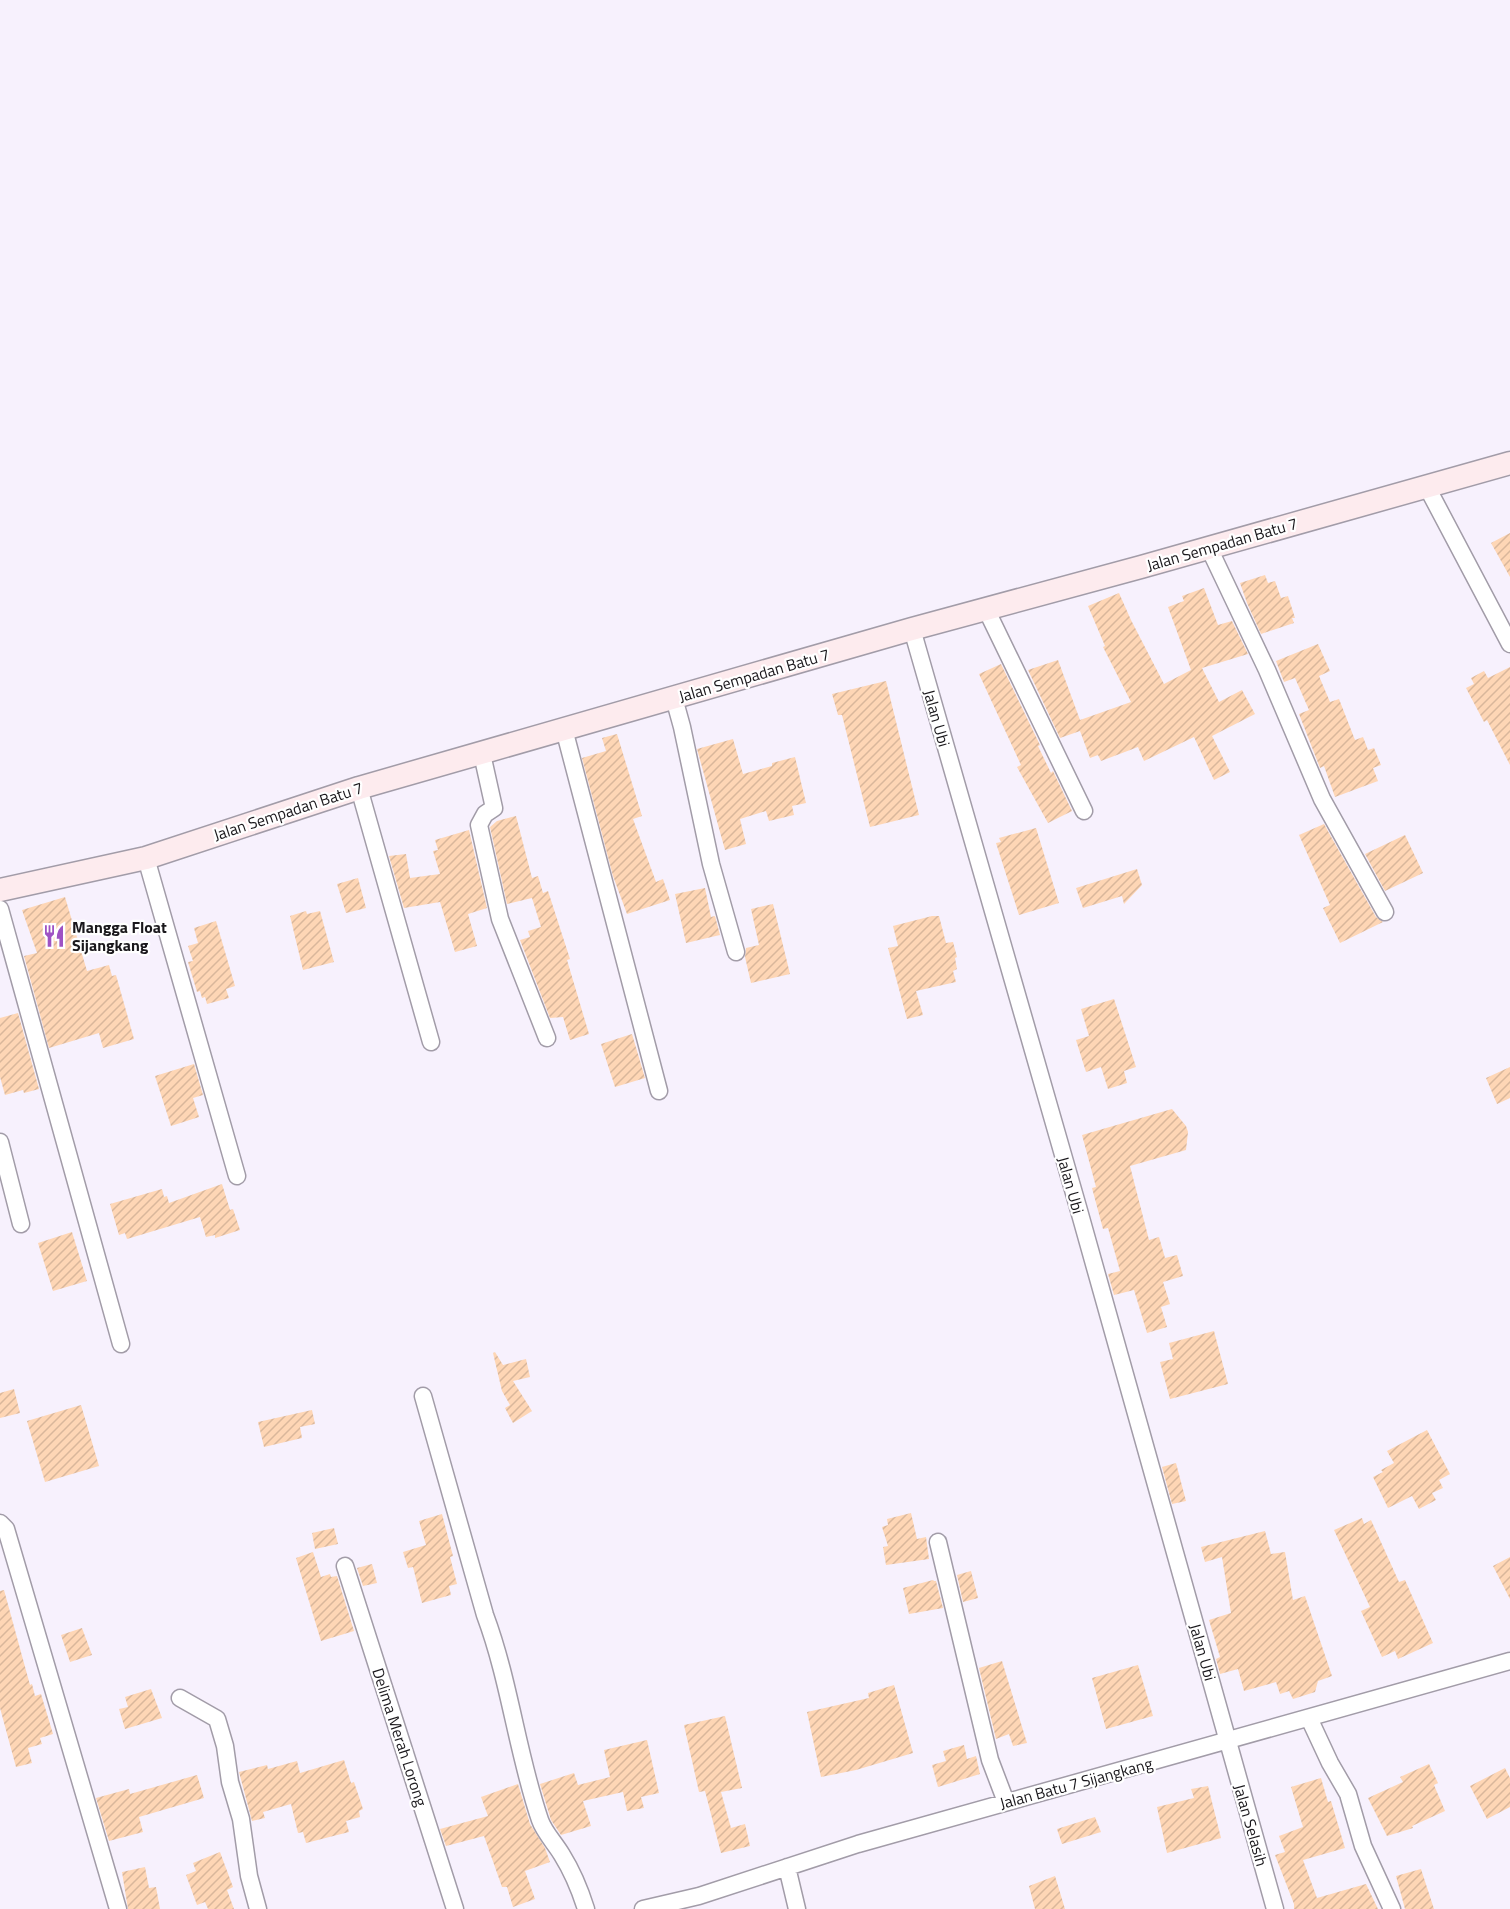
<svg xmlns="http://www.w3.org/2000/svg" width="1510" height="1909" font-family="'Titillium Web',sans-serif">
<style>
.building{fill:url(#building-hatch)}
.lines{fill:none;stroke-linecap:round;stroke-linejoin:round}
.street-casing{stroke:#a29ca8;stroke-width:19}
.secondary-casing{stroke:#a29ca8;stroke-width:25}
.street{stroke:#fff;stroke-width:16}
.secondary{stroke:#fdebee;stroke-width:22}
.labels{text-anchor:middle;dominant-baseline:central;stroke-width:4.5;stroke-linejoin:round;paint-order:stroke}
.street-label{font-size:16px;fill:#1a181c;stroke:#fff}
.poi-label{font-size:16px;font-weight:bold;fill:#1a181c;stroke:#fff;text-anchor:start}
</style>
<defs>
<pattern id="building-hatch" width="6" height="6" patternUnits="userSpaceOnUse" patternTransform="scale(1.5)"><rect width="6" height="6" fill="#fed6b5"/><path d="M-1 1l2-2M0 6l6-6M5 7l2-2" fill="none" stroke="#d9b79b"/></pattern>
</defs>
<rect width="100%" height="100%" fill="#f7f1fd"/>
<!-- building -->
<path class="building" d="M 1510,533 L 1510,577 L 1491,543 Z
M 1265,575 L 1268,583 L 1275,581 L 1281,598 L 1288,596 L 1295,618 L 1292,618 L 1294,623 L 1261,634 L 1247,603 L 1240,583 Z
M 1204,588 L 1218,625 L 1232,621 L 1248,654 L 1202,668 L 1219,702 L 1242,690 L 1255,714 L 1212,736 L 1230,772 L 1214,780 L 1194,737 L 1144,761 L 1138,747 L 1101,761 L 1098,755 L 1090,758 L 1080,731 L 1060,738 L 1028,670 L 1058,660 L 1080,720 L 1131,702 L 1103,647 L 1105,646 L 1088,606 L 1119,593 L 1131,620 L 1164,684 L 1191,670 L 1168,607 L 1184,601 L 1182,596 Z
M 1318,644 L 1330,671 L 1319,676 L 1330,702 L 1339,699 L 1355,740 L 1363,737 L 1368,750 L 1374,748 L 1381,765 L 1373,768 L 1378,781 L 1335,797 L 1324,766 L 1320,768 L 1299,714 L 1309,710 L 1295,678 L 1284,682 L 1276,661 Z
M 1001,664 L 1040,745 L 1038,746 L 1051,773 L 1053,771 L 1072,811 L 1048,823 L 1017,767 L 1021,765 L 979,674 Z
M 1510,667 L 1510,765 L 1487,720 L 1484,722 L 1466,688 L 1474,684 L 1471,678 L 1484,671 L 1488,678 Z
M 886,681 L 919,815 L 870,827 L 842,715 L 838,715 L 832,694 Z
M 617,734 L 642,816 L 633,819 L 656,882 L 663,879 L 670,900 L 627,914 L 613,876 L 582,758 L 606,751 L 602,738 Z
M 733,739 L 743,774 L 772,766 L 772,763 L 795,757 L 806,803 L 792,806 L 794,815 L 769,821 L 766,811 L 740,819 L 746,844 L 725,850 L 697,749 Z
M 516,816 L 532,878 L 538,876 L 543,893 L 548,891 L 570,959 L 567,960 L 589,1034 L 570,1040 L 563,1017 L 550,1018 L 520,940 L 530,937 L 528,931 L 541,927 L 532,898 L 507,904 L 490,827 L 497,821 Z
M 1324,824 L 1376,917 L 1383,922 L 1340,943 L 1323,908 L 1330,905 L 1299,835 Z
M 1036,828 L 1059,903 L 1019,915 L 996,843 L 1001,842 L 999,838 Z
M 469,830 L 487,908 L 468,914 L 477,946 L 455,952 L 440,902 L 404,908 L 389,856 L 406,854 L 410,878 L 440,874 L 433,851 L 438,850 L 435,840 Z
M 1405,835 L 1423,873 L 1385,891 L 1365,854 Z
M 1137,869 L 1142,885 L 1124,904 L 1122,896 L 1083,908 L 1076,888 Z
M 358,878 L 366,908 L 346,913 L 337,884 Z
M 705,888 L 711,917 L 715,916 L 720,935 L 686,943 L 675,894 Z
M 65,897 L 87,971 L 109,965 L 112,976 L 116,975 L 134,1039 L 103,1048 L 99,1033 L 49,1048 L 24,956 L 37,953 L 22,910 Z
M 773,904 L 790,974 L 751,983 L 745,957 L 746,948 L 759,945 L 751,909 Z
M 306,911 L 307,914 L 320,911 L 334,962 L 303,970 L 290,916 Z
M 932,916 L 939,916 L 946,943 L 953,942 L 957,957 L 955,958 L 957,969 L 953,971 L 956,982 L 916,991 L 923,1015 L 907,1019 L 888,948 L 898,946 L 893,926 Z
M 216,921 L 235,986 L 226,989 L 229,998 L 207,1004 L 205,997 L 202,998 L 200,991 L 197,992 L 188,962 L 193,961 L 188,946 L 198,943 L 194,928 Z
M 1114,999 L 1136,1067 L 1124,1071 L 1127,1083 L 1108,1089 L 1101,1067 L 1086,1072 L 1076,1040 L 1089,1036 L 1081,1009 Z
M 18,1013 L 39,1089 L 24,1093 L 23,1090 L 5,1095 L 0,1077 L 0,1018 Z
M 632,1034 L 645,1078 L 615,1087 L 601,1044 Z
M 194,1064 L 203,1095 L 193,1098 L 199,1117 L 171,1126 L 155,1076 Z
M 1510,1067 L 1510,1098 L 1497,1104 L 1486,1078 Z
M 1172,1109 L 1186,1126 L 1188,1132 L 1186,1150 L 1130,1166 L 1149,1240 L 1159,1237 L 1165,1258 L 1177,1255 L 1183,1276 L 1163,1282 L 1170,1304 L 1161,1307 L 1167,1327 L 1147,1333 L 1134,1290 L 1114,1295 L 1108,1274 L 1120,1271 L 1108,1228 L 1103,1229 L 1092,1188 L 1096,1187 L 1082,1135 Z
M 222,1184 L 230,1210 L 233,1209 L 240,1230 L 215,1238 L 215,1235 L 206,1237 L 200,1217 L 127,1239 L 125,1233 L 119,1235 L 110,1204 L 162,1189 L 164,1197 L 167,1196 L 169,1203 Z
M 72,1232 L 87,1281 L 53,1291 L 38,1243 Z
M 1214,1331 L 1228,1384 L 1170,1399 L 1160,1362 L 1173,1359 L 1169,1343 Z
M 495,1352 L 503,1365 L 526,1359 L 530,1377 L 513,1381 L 532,1411 L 513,1423 L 505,1408 L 510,1405 L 502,1391 L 493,1353 Z
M 14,1389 L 20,1413 L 0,1418 L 0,1393 Z
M 81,1405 L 99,1466 L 45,1482 L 27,1421 Z
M 312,1410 L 315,1424 L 300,1427 L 302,1438 L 264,1447 L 258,1422 Z
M 1427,1430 L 1450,1474 L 1439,1480 L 1443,1488 L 1432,1493 L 1436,1500 L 1419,1509 L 1412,1496 L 1388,1508 L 1373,1477 L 1383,1472 L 1381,1470 L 1394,1463 L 1387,1451 Z
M 1176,1463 L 1186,1501 L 1172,1504 L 1162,1467 Z
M 911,1513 L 917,1539 L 926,1537 L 929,1559 L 886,1565 L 883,1547 L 888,1546 L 882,1527 L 888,1525 L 887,1519 Z
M 442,1514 L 453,1556 L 450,1557 L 457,1584 L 449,1586 L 451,1595 L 422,1603 L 413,1567 L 408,1568 L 403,1552 L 426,1545 L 419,1521 Z
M 1362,1518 L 1364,1524 L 1371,1520 L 1399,1582 L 1405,1580 L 1433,1643 L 1398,1659 L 1395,1651 L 1382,1657 L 1361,1611 L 1370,1607 L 1334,1530 Z
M 334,1528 L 338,1544 L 315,1549 L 312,1533 Z
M 1265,1531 L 1271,1554 L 1285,1552 L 1293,1600 L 1305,1596 L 1332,1676 L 1318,1681 L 1315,1692 L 1293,1699 L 1289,1691 L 1280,1694 L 1276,1682 L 1244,1691 L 1238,1669 L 1220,1674 L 1216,1659 L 1220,1657 L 1209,1620 L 1231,1613 L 1222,1557 L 1205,1562 L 1201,1547 Z
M 313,1552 L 321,1577 L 330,1574 L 331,1577 L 337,1576 L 354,1631 L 321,1641 L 296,1558 Z
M 1510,1557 L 1510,1599 L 1493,1566 Z
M 372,1564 L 377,1583 L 363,1586 L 357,1568 Z
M 971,1571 L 978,1598 L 963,1602 L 957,1575 Z
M 933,1580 L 934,1581 L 936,1581 L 943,1608 L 909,1614 L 903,1588 Z
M 4,1590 L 30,1685 L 32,1684 L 35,1696 L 41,1694 L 53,1734 L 40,1738 L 42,1744 L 28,1748 L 32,1763 L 16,1767 L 0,1708 L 0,1591 Z
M 82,1628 L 92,1655 L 70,1662 L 61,1635 Z
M 1002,1661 L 1027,1743 L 1013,1746 L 1009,1734 L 996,1739 L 979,1668 Z
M 1138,1665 L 1153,1716 L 1106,1729 L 1092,1678 Z
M 894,1685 L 913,1753 L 856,1770 L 821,1777 L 807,1712 L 869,1698 L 868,1693 Z
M 151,1689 L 162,1718 L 125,1729 L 119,1709 L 128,1707 L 125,1697 Z
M 725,1716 L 742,1788 L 721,1792 L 731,1828 L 745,1824 L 750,1846 L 721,1853 L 705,1791 L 699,1792 L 684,1725 Z
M 647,1740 L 659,1793 L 641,1797 L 644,1808 L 627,1811 L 623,1792 L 583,1801 L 591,1826 L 561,1835 L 551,1820 L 540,1784 L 574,1773 L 578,1785 L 610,1777 L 604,1750 Z
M 964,1745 L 967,1759 L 976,1756 L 980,1774 L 938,1787 L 932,1765 L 946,1761 L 943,1751 Z
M 344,1760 L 351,1783 L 354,1782 L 363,1809 L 359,1811 L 360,1817 L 346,1821 L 349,1832 L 306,1843 L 303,1832 L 298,1833 L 291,1804 L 263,1812 L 265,1818 L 252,1821 L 239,1772 L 267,1765 L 268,1769 L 297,1761 L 300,1773 Z
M 1429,1764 L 1438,1783 L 1434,1785 L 1445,1811 L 1412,1826 L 1413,1828 L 1387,1836 L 1368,1798 L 1403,1782 L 1400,1777 Z
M 1505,1768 L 1510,1778 L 1510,1807 L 1487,1819 L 1470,1786 Z
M 197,1775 L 204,1798 L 139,1817 L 143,1832 L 109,1841 L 96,1798 L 129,1789 L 130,1794 Z
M 1321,1778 L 1328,1802 L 1331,1801 L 1345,1848 L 1303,1860 L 1317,1898 L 1366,1884 L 1378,1909 L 1294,1909 L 1294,1904 L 1275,1855 L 1285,1852 L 1279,1836 L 1303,1827 L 1291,1787 Z
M 518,1784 L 530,1824 L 545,1848 L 550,1862 L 525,1871 L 535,1899 L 513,1907 L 507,1887 L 502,1887 L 484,1836 L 446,1846 L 440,1829 L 488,1816 L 481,1797 Z
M 1208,1786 L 1221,1838 L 1167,1853 L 1157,1807 L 1194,1798 L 1191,1789 Z
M 1095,1817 L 1101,1832 L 1062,1844 L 1057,1829 Z
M 220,1852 L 233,1887 L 227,1890 L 234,1909 L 208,1909 L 205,1902 L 197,1905 L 186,1875 L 196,1871 L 193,1863 Z
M 145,1867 L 149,1888 L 156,1887 L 160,1909 L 128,1909 L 122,1872 Z
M 1421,1869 L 1434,1909 L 1405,1909 L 1396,1876 Z
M 1055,1876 L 1065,1909 L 1035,1909 L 1029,1886 Z"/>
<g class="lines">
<!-- street casing -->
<g class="street-casing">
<path id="street" d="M 1427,487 L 1510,644
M 1209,548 L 1267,670 L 1322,799 L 1385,912
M 986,609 L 1084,811
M 912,629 L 1078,1207 L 1275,1909
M 674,698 L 682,727 L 711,864 L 736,952
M 564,729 L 659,1091
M 482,754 L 494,808 L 485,814 L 479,825 L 500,919 L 547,1038
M 359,788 L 431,1042
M 146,858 L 237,1176
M 0,909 L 121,1344
M 0,1142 L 21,1224
M 423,1396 L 485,1615 C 510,1682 517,1753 540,1820 C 544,1832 555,1843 562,1855 C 572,1871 580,1890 586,1909
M 0,1523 L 6,1529 L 118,1909
M 938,1542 L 990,1760 L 1006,1802
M 345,1566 L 455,1909
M 180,1698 L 217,1719 L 225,1746 L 230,1782 L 241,1819 L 249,1876 L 258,1909
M 1309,1718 L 1330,1763 L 1348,1794 L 1363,1846 L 1392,1909
M 787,1867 L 797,1909
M 643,1909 L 699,1896 L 858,1844 L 1510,1661"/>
</g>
<!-- secondary casing -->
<g class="secondary-casing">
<path id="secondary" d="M 0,890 L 146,858 L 359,788 L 912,629 L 1141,567 L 1510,463"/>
</g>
<!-- street -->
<use href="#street" class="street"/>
<!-- secondary -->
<use href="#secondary" class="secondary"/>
</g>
<!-- icons -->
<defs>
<g id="restaurant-bare" transform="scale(1.8)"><path d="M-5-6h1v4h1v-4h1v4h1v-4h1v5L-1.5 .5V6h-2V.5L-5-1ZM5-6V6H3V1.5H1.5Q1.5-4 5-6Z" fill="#9e52c4" stroke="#fff" stroke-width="2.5" paint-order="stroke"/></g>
</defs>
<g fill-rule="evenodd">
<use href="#restaurant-bare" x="54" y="936"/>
</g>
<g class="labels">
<!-- street labels -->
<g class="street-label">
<text transform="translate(1222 544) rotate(-16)">Jalan Sempadan Batu 7</text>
<text transform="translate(754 675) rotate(-16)">Jalan Sempadan Batu 7</text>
<text transform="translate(937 718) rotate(74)">Jalan Ubi</text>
<text transform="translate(288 811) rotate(-18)">Jalan Sempadan Batu 7</text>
<text transform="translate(1071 1185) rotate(74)">Jalan Ubi</text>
<text transform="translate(1203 1652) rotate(74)">Jalan Ubi</text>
<text transform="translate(400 1737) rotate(72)">Delima Merah Lorong</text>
<text transform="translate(1076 1783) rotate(-15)">Jalan Batu 7 Sijangkang</text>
<text transform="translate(1251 1825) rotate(74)">Jalan Selasih</text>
</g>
<!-- poi labels -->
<g class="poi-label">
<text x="72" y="927">Mangga Float<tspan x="72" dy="18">Sijangkang</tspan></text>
</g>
</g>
</svg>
